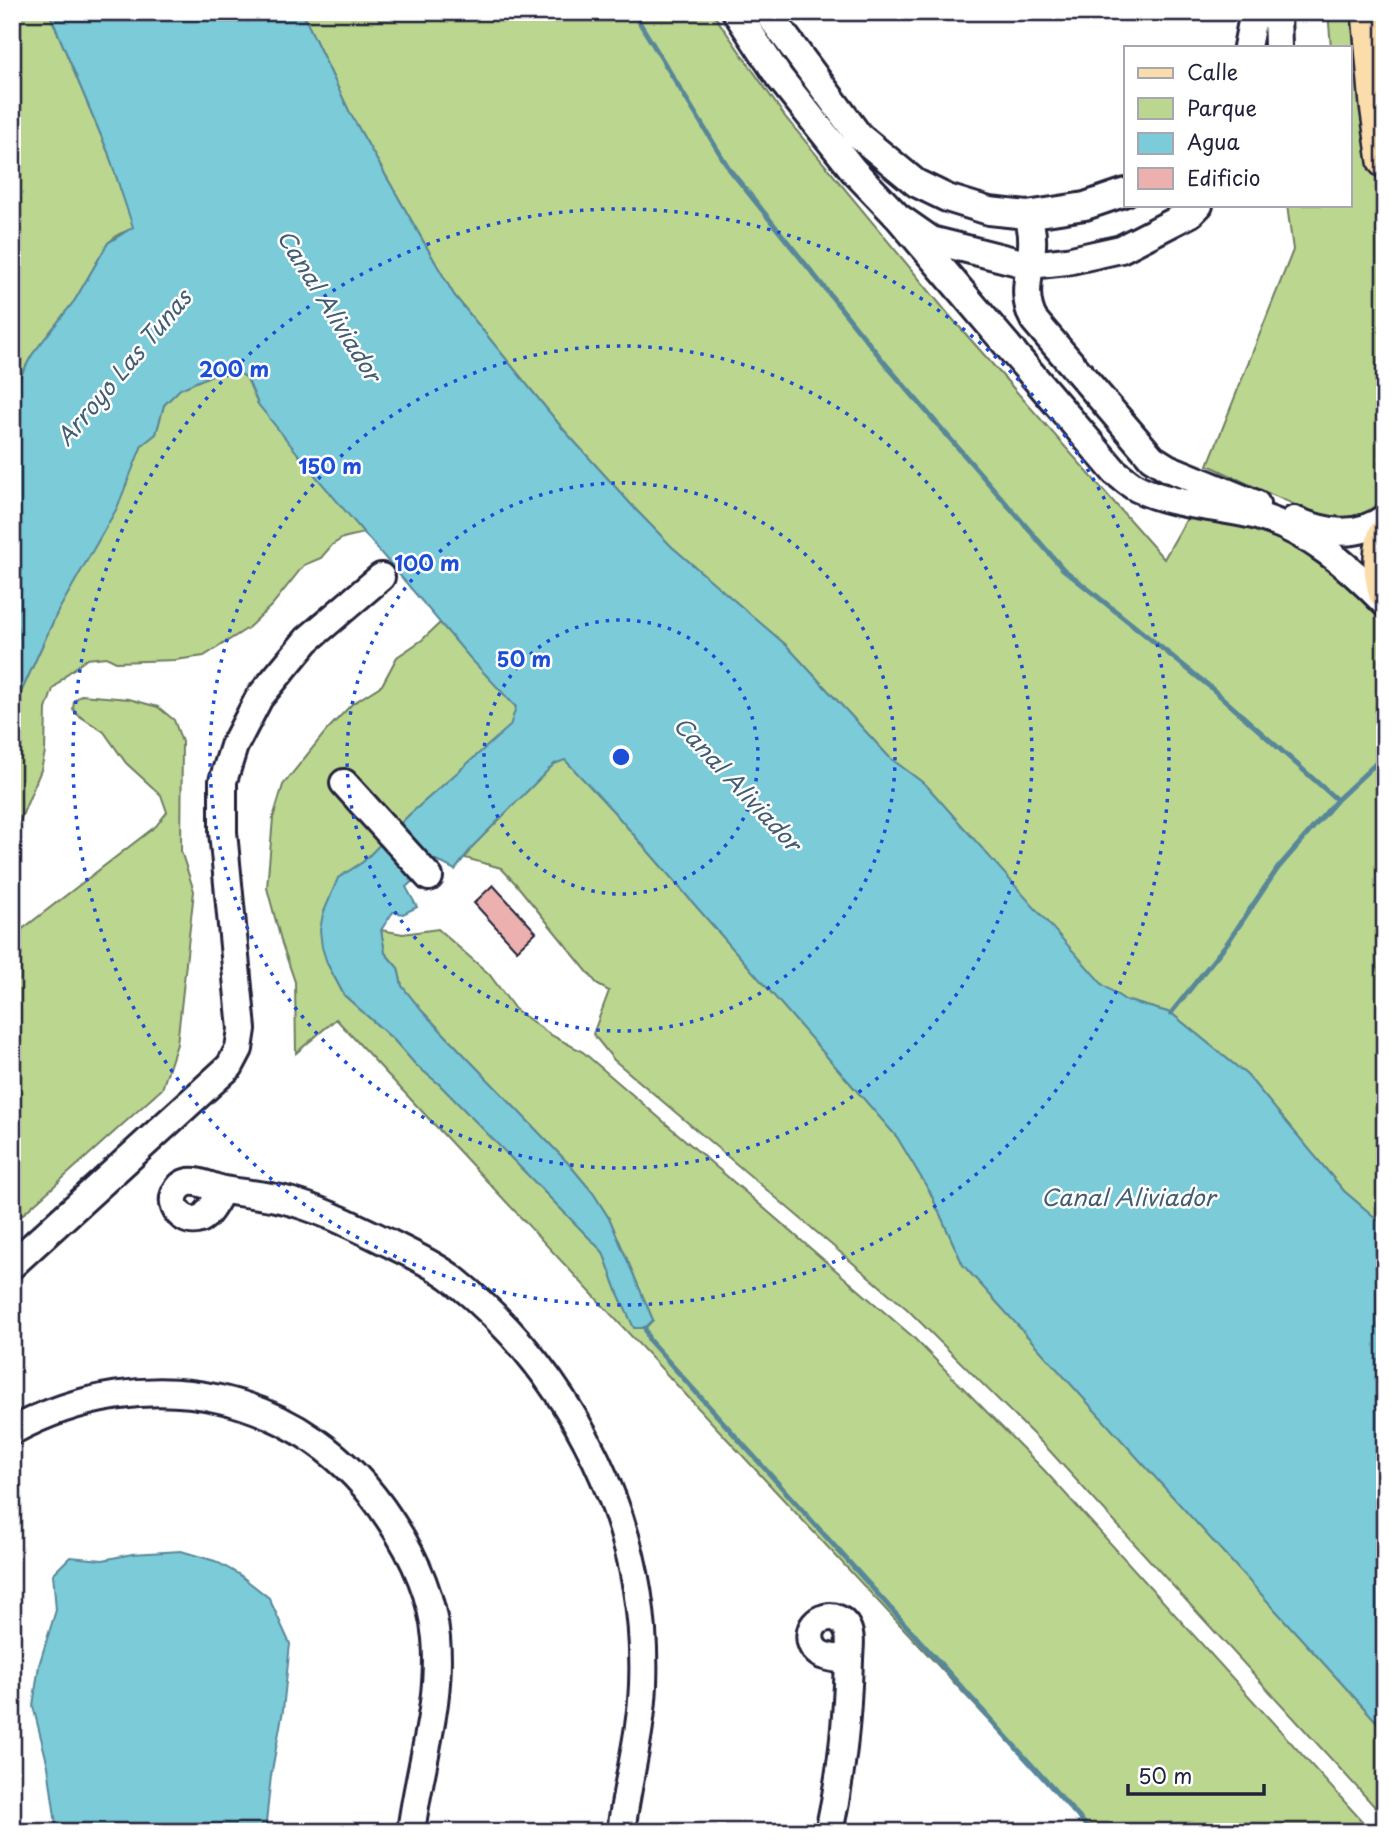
<svg xmlns="http://www.w3.org/2000/svg" width="1397" height="1844" font-family="'Playpen Sans',sans-serif">
<style>
.green{fill:#bbd68e;stroke:#6e7c64;stroke-width:2}
.water{fill:#7ccbd8;stroke:#588799;stroke-width:2}
.lines{fill:none;stroke-linecap:round;stroke-linejoin:round}
.stream{stroke:#588799;stroke-width:5}
.building{fill:#ecb0ae;stroke:#22223b;stroke-width:2}
.minor-casing{stroke:#22223b;stroke-width:32}
.major-casing{stroke:#22223b;stroke-width:38}
.minor{stroke:#fff;stroke-width:26}
.major{stroke:#faddab;stroke-width:33}
.ring{fill:none;stroke:#1d4ed8;stroke-width:3.5;stroke-dasharray:3.5 7}
.labels{text-anchor:middle;dominant-baseline:central;stroke-width:5;stroke-linejoin:round;paint-order:stroke}
.water-label{font-size:23px;font-style:italic;fill:#425d72;stroke:#fff}
.centre{fill:#1d4ed8;stroke:#fff;stroke-width:3.5}
.ring-label{font-size:21px;text-anchor:middle;font-weight:bold;fill:#1d4ed8;stroke:#fff;stroke-width:5;stroke-linejoin:round;paint-order:stroke}
</style>
<rect width="100%" height="100%" fill="#fff"/>
<filter id="ink" filterUnits="userSpaceOnUse"><feTurbulence type="fractalNoise" baseFrequency=".0143" numOctaves="2"/><feDisplacementMap in="SourceGraphic" scale="14" xChannelSelector="R" yChannelSelector="G"/><feConvolveMatrix kernelMatrix="1 2 1 2 8 2 1 2 1" color-interpolation-filters="sRGB"/></filter>
<g filter="url(#ink)">
<!-- green -->
<path class="green" d="M 12,12 L 49,12 L 108,152 L 134,228 L 119,234 L 108,243 L 75,300 L 32,355 L 12,392 Z
M 302,12 L 712,12 L 786,118 L 949,315 L 1164,559 L 1190,513 L 1226,518 L 1300,544 L 1371,604 L 1385,627 L 1385,1226 L 1344,1191 L 1247,1075 L 1171,1013 L 1125,1000 L 1103,986 L 926,785 L 890,758 L 786,645 L 672,547 L 637,511 L 563,429 L 454,295 L 350,113 Z
M 1328,12 L 1358,12 L 1364,94 L 1385,230 L 1385,500 C 1377,506 1366,516 1357,518 C 1329,527 1238,478 1208,465 L 1293,250 L 1287,205 L 1350,205 L 1350,47 L 1331,47 Z
M 230,367 L 247,378 L 258,404 L 364,533 L 343,538 L 332,545 L 321,558 L 304,565 L 272,605 L 248,628 L 204,656 L 175,660 L 116,662 L 106,657 L 87,659 L 67,674 L 53,689 L 46,709 L 45,752 L 41,770 L 12,840 L 12,712 L 57,613 L 129,475 L 142,445 L 156,434 L 164,405 L 180,389 Z
M 440,623 L 516,707 L 511,726 L 409,815 L 363,862 L 338,878 L 327,963 L 344,995 L 394,1040 L 416,1065 L 439,1084 L 603,1252 L 618,1293 L 634,1327 L 645,1328 L 653,1320 L 610,1220 L 593,1193 L 568,1163 L 422,1011 L 402,986 L 398,968 L 385,953 L 381,930 L 403,934 L 438,929 L 489,974 L 515,1009 L 551,1035 L 583,1052 L 912,1336 L 1044,1470 L 1372,1832 L 1093,1832 L 336,1019 L 296,1053 L 295,982 L 282,944 L 267,888 L 273,818 L 283,785 L 327,730 L 352,704 L 382,685 L 397,657 L 422,640 Z
M 81,695 L 129,699 L 158,707 L 174,720 L 182,742 L 181,851 L 194,891 L 177,1044 L 162,1089 L 12,1224 L 12,937 L 156,826 L 167,812 L 161,795 L 126,763 L 104,732 L 78,715 L 73,709 L 74,701 Z
M 565,759 L 614,812 L 897,1137 L 930,1192 L 963,1265 L 1385,1731 L 1385,1818 L 1048,1449 L 907,1309 L 614,1060 L 593,1034 L 609,991 L 598,985 L 516,884 L 501,868 L 465,858 L 472,847 L 554,764 Z"/>
<!-- water -->
<path class="water" d="M 49,12 L 302,12 L 350,113 L 454,295 L 563,429 L 637,511 L 672,547 L 786,645 L 890,758 L 926,785 L 1103,985 L 1125,1000 L 1171,1013 L 1247,1075 L 1344,1191 L 1385,1226 L 1385,1731 L 963,1265 L 930,1192 L 897,1137 L 614,812 L 565,760 L 554,764 L 472,847 L 455,870 L 436,860 L 406,887 L 417,907 L 403,914 L 393,912 L 381,930 L 385,953 L 398,968 L 402,986 L 422,1011 L 568,1163 L 593,1193 L 610,1220 L 653,1320 L 645,1328 L 634,1328 L 618,1293 L 603,1252 L 439,1084 L 416,1065 L 394,1040 L 344,995 L 327,963 L 322,947 L 320,930 L 323,914 L 338,878 L 363,862 L 409,815 L 510,726 L 516,707 L 470,658 L 314,474 L 258,404 L 247,378 L 230,367 L 180,389 L 164,405 L 156,434 L 142,445 L 117,508 L 57,613 L 12,712 L 12,392 L 32,355 L 75,300 L 108,243 L 133,227 L 108,152 Z
M 181,1551 L 215,1561 L 240,1575 L 269,1598 L 290,1644 L 283,1710 L 271,1776 L 265,1832 L 57,1832 L 48,1766 L 33,1706 L 39,1665 L 56,1610 L 53,1574 L 70,1557 L 103,1560 L 132,1554 Z"/>
<g class="lines">
<!-- stream -->
<path class="stream" d="M 633,12 L 730,170 L 888,367 L 1063,569 L 1209,686 L 1337,800
M 1171,1013 L 1228,942 L 1278,868 L 1337,800 L 1385,755
M 645,1328 L 649,1340 L 1092,1832"/>
</g>
<!-- building -->
<path class="building" d="M 493,885 L 536,932 L 517,950 L 474,903 Z"/>
<g class="lines">
<!-- minor casing -->
<g class="minor-casing">
<path id="minor" d="M 736,12 L 779,77 L 854,171 L 898,217 L 931,240 L 1030,265 L 1067,261 L 1121,249 L 1191,213 L 1199,205
M 767,12 L 859,136 L 916,183 L 947,198 L 989,211 L 1027,215 L 1085,206 L 1126,192
M 1277,12 L 1278,47
M 1247,47 L 1254,12
M 1027,215 C 1043,251 1015,286 1034,320 L 1152,458 L 1168,468 L 1256,504
M 898,217 L 1115,472 C 1122,477 1129,484 1137,488 C 1173,506 1218,506 1257,516 C 1307,530 1350,567 1385,603
M 1294,520 C 1326,533 1356,539 1385,518
M 344,783 L 429,877
M 222,1190 C 214,1203 205,1228 185,1218 C 181,1216 177,1212 175,1207 C 173,1202 174,1196 176,1192 C 187,1172 208,1187 224,1190 C 243,1193 262,1195 281,1199 C 319,1208 354,1226 389,1243 C 410,1254 434,1264 453,1279 C 575,1377 649,1528 643,1685 C 641,1735 627,1783 621,1832
M 12,1265 L 230,1066 L 239,1049 L 242,1029 L 223,832 L 223,781 L 234,746 L 259,698 L 307,640 L 381,577
M 12,1431 C 146,1358 306,1389 390,1520 C 413,1554 432,1596 436,1638 C 442,1703 419,1768 411,1832
M 829,1832 C 842,1772 847,1722 849,1660 C 849,1650 852,1638 847,1628 C 843,1620 834,1615 825,1618 C 807,1622 805,1647 822,1655 C 830,1658 840,1659 849,1661"/>
</g>
<!-- major casing -->
<g class="major-casing">
<path id="major" d="M 1369,12 L 1377,105 L 1385,161
M 1385,535 C 1379,555 1380,572 1385,592"/>
</g>
<!-- minor -->
<use href="#minor" class="minor"/>
<!-- major -->
<use href="#major" class="major"/>
</g>
</g>
<!-- distance rings -->
<g class="ring">
<circle cx="621" cy="757" r="137"/>
<circle cx="621" cy="757" r="274"/>
<circle cx="621" cy="757" r="411"/>
<circle cx="621" cy="757" r="548"/>
</g>
<g class="labels">
<!-- water labels -->
<g class="water-label">
<text transform="translate(330 305) rotate(58)">Canal Aliviador</text>
<text transform="translate(123 367) rotate(-50)">Arroyo Las Tunas</text>
<text transform="translate(738 783) rotate(47)">Canal Aliviador</text>
<text x="1128" y="1196">Canal Aliviador</text>
</g>
</g>
<circle cx="621" cy="757" r="10" class="centre"/>
<g class="ring-label">
<text x="234" y="377">200 m</text>
<text x="330" y="474">150 m</text>
<text x="427" y="571">100 m</text>
<text x="524" y="667">50 m</text>
</g>
<!-- margin -->
<rect width="1397" height="1844" fill="none" stroke="#fff" stroke-width="42"/>
<rect x="21" y="21" width="1355" height="1802" fill="none" stroke="#22223b" stroke-width="2.5" filter="url(#ink)"/>
<!-- legend -->
<rect x="1124" y="46" width="228" height="161" fill="#ffffff" stroke="#a7a7b1" stroke-width="2"/>
<rect x="1138" y="68" width="35" height="10" fill="#faddab" stroke="#a7a7b1" stroke-width="2"/>
<text x="1187" y="80" font-size="21" fill="#22223b">Calle</text>
<rect x="1138" y="98" width="35" height="21" fill="#bbd68e" stroke="#a7a7b1" stroke-width="2"/>
<text x="1187" y="116" font-size="21" fill="#22223b">Parque</text>
<rect x="1138" y="133" width="35" height="21" fill="#7ccbd8" stroke="#a7a7b1" stroke-width="2"/>
<text x="1187" y="150" font-size="21" fill="#22223b">Agua</text>
<rect x="1138" y="168" width="35" height="21" fill="#ecb0ae" stroke="#a7a7b1" stroke-width="2"/>
<text x="1187" y="186" font-size="21" fill="#22223b">Edificio</text>
<!-- scale -->
<path d="M1128 1784v10h136v-10" fill="none" stroke="#22223b" stroke-width="3.5"/>
<text x="1138" y="1784" font-size="21" fill="#22223b" stroke="#ffffff" stroke-width="5" paint-order="stroke">50 m</text>
</svg>
